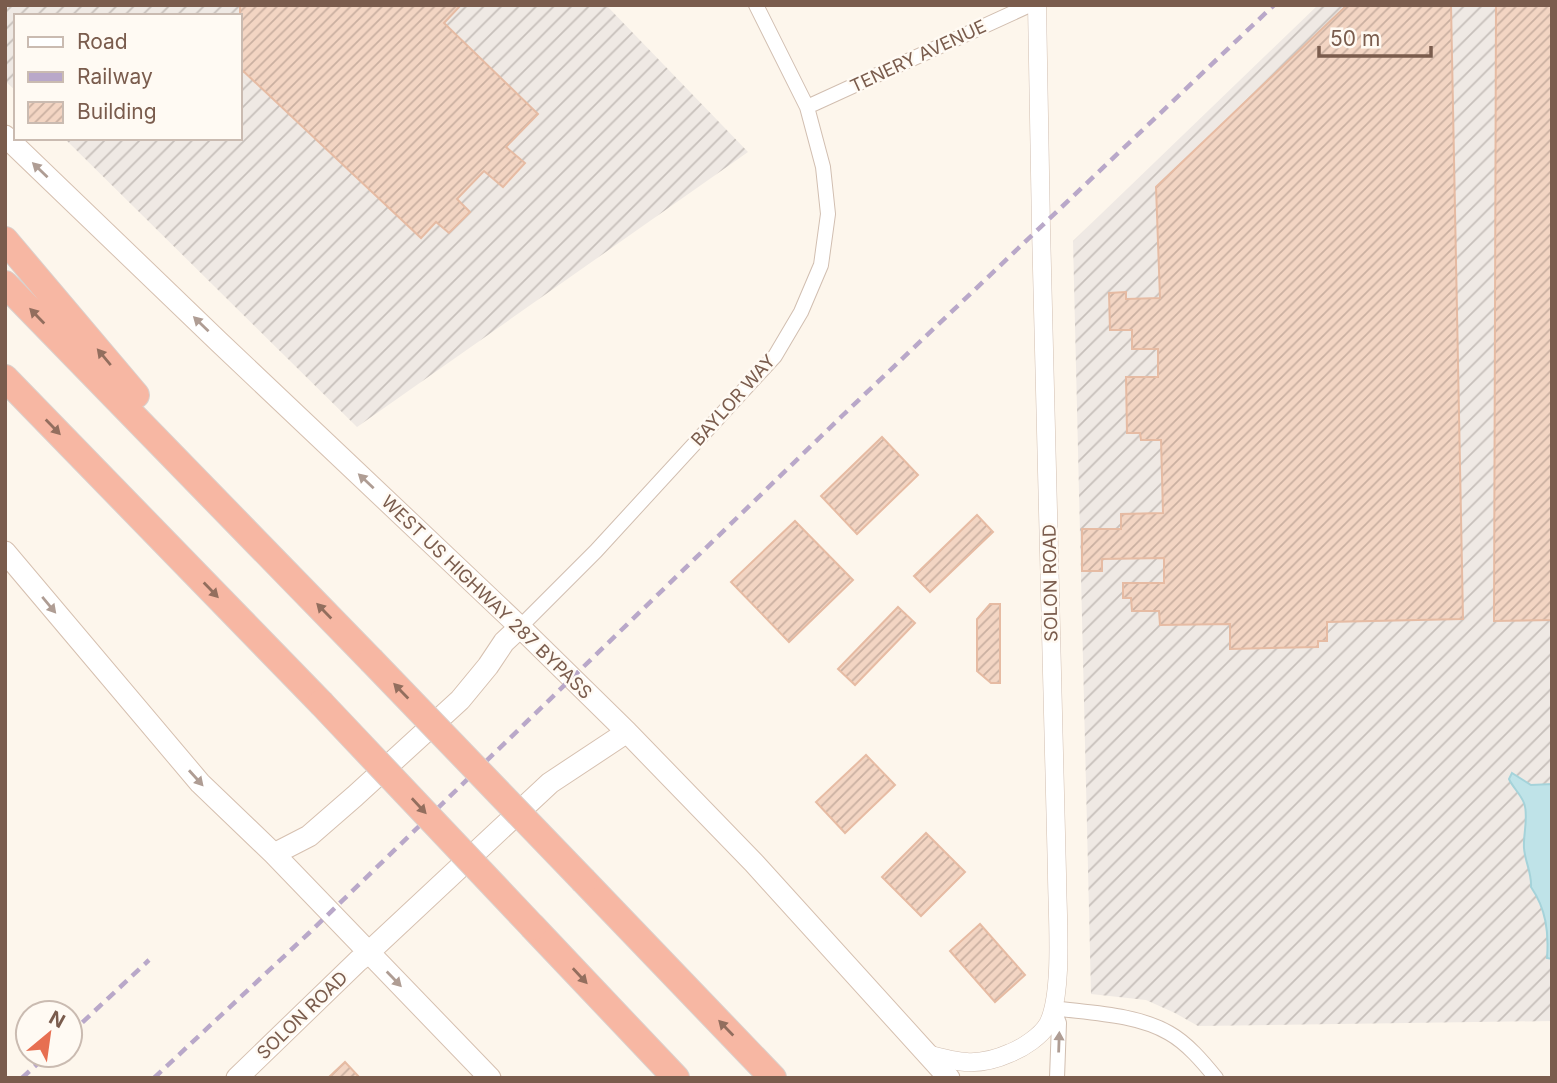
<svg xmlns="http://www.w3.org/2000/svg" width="1557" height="1083" font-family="Inter,sans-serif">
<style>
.industrial{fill:url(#industrial-furrows)}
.water{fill:#bfe3e8;stroke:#a5d3da;stroke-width:2}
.building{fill:url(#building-hatch);stroke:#e6bba3;stroke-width:2}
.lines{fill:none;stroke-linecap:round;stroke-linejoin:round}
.minor-casing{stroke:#d1beb0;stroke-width:16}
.tertiary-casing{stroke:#d1beb0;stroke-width:19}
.secondary-casing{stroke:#d6c0b0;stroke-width:23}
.motorway-casing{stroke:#dad1cd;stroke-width:28}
.minor{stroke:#fff;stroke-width:14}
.tertiary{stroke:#fff;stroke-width:18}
.secondary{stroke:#fff;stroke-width:21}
.motorway{stroke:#f7b7a3;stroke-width:26}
.rail{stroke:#b9a8c9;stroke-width:4.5;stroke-dasharray:10 7;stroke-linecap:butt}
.motorway-bridge-casing{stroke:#dad1cd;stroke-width:28;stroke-linecap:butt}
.motorway-bridge{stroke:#f7b7a3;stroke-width:26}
.oneway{fill:#af9d94}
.oneway2{fill:#936e5e}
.labels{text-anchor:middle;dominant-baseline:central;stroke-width:5;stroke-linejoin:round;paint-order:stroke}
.street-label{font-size:18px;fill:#7a5c4d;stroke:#fffaf3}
</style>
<defs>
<pattern id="industrial-furrows" width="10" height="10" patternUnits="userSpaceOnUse" patternTransform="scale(1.75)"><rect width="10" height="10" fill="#efe9e4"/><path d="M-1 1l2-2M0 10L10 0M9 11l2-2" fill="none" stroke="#c7c0bb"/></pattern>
<pattern id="building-hatch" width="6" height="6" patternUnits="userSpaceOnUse" patternTransform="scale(1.75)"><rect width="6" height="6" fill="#f3d5c3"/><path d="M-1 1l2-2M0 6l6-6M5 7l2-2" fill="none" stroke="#cab0a1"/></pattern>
</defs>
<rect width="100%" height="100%" fill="#fdf6ec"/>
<!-- industrial -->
<path class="industrial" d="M 5,5 L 606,5 L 748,152 L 357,427 L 64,138 L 240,138 L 240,16 L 16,16 L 16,91 L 5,81 Z
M 1318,5 L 1552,5 L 1552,1021 L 1198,1026 L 1175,1013 L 1146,1000 L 1091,994 L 1073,241 Z"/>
<!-- water -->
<path class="water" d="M 1512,773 L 1531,785 L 1552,784 L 1552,959 L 1547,958 C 1549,932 1546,909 1531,887 C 1532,873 1525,862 1524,848 C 1523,834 1529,816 1524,803 C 1520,793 1513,788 1509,779 Z"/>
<!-- building -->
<path class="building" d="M 240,5 L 461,5 L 444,23 L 538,114 L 506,147 L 525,163 L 503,187 L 484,171 L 457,199 L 470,212 L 449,233 L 436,222 L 421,238 L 240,68 Z
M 1347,5 L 1451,5 L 1463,619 L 1327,622 L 1327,641 L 1318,641 L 1318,647 L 1230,649 L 1230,624 L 1160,625 L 1159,611 L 1132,611 L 1131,598 L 1123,598 L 1123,583 L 1164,583 L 1164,558 L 1102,559 L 1102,571 L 1082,571 L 1082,529 L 1121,529 L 1121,514 L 1163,513 L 1161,440 L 1141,440 L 1140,433 L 1127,433 L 1126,377 L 1158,377 L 1158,349 L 1132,349 L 1132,330 L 1110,330 L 1109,293 L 1126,292 L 1126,299 L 1160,298 L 1156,187 Z
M 1496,5 L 1552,5 L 1552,620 L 1494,621 Z
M 882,437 L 918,475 L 857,534 L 821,496 Z
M 977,515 L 993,532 L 930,592 L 914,576 Z
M 795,521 L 853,580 L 789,642 L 731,582 Z
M 990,604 L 1000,604 L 1000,683 L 991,683 L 977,671 L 977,619 Z
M 898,607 L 915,623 L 855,685 L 838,669 Z
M 866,755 L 895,785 L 845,833 L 816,802 Z
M 926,833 L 965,872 L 921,916 L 882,877 Z
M 980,924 L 1025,975 L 995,1002 L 950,951 Z
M 345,1062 L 360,1078 L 328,1078 Z"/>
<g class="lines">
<!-- minor casing -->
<g class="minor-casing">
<path id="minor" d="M 807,107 L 1030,5
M 520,627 L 596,551 L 775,356 L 801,312 L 821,265 L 828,214 L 823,167 L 807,107 L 756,5
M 1053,1008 C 1090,1013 1136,1014 1169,1033 C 1187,1043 1203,1062 1216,1078
M 1053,1008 L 1059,1023 L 1057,1078"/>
</g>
<!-- tertiary casing -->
<g class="tertiary-casing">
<path id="tertiary" d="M 927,1054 C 959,1063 979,1067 1010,1053 C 1023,1048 1041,1036 1048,1024 C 1064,993 1057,911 1057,874 L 1041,228 L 1037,5"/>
</g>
<!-- secondary casing -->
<g class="secondary-casing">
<path id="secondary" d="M 5,136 L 218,341 L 520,627 L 627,732 L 754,863 L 949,1078
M 5,552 L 200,783 L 274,854 L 490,1078
M 274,854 L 309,836 L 355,796 L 460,700 L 488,666 L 504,642 L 520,627
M 237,1078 L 358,961 L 368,953 L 550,783 L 627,732"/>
</g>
<!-- motorway casing -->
<g class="motorway-casing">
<path id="motorway" d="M 5,240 L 136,395
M 5,284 L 371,660
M 5,378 L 321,703
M 584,881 L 773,1078
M 533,927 L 676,1078"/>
</g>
<!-- minor -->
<use href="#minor" class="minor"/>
<!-- tertiary -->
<use href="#tertiary" class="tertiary"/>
<!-- secondary -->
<use href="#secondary" class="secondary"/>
<!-- motorway -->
<use href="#motorway" class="motorway"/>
<!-- rail -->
<path class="rail" d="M 70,1034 L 149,960
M 22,1078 L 47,1055
M 154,1078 L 309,933 L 843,415 L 1274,5"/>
<!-- motorway-bridge casing -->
<g class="motorway-bridge-casing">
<path id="motorway-bridge" d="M 371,660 L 584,881
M 321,703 L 533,927"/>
</g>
<!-- motorway-bridge -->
<use href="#motorway-bridge" class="motorway-bridge"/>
</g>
<!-- one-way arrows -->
<defs><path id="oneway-solid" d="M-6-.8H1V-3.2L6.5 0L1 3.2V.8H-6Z" transform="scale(1.75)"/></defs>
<g class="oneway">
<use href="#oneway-solid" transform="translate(40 170) rotate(-136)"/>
<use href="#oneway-solid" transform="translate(201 324) rotate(-136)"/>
<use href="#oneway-solid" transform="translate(366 481) rotate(-137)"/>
<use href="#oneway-solid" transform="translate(49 605) rotate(50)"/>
<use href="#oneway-solid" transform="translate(196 778) rotate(48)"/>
<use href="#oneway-solid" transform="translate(394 979) rotate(46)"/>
<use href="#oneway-solid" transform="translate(1059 1042) rotate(-88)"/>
</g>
<g class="oneway2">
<use href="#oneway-solid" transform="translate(37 316) rotate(-134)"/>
<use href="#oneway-solid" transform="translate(104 357) rotate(-130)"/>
<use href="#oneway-solid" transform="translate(53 427) rotate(46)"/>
<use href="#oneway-solid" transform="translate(211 590) rotate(46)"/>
<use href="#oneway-solid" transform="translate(324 611) rotate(-134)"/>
<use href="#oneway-solid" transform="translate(401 691) rotate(-134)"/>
<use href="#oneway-solid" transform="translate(419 806) rotate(47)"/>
<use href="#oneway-solid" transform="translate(580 976) rotate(47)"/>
<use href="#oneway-solid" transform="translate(726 1028) rotate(-134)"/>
</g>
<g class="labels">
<!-- street labels -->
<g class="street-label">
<text transform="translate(918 56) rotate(-25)">TENERY AVENUE</text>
<text transform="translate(733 400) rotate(-48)">BAYLOR WAY</text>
<text transform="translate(1050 583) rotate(-91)">SOLON ROAD</text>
<text transform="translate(487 597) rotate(44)">WEST US HIGHWAY 287 BYPASS</text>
<text transform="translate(302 1015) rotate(-44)">SOLON ROAD</text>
</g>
</g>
<!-- border -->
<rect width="1557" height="1083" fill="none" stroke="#7a5c4d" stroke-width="14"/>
<!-- legend -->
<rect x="14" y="14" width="228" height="126" fill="#fffaf3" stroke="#cabbb1" stroke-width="2"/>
<rect x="28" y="37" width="35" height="10" fill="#ffffff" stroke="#cabbb1" stroke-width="2"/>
<text x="77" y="49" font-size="21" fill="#7a5c4d">Road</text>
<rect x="28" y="72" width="35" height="10" fill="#b9a8c9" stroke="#cabbb1" stroke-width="2"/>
<text x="77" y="84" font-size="21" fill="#7a5c4d">Railway</text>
<rect x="28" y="102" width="35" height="21" fill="url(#building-hatch)" stroke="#cabbb1" stroke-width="2"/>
<text x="77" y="119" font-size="21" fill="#7a5c4d">Building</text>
<!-- north arrow -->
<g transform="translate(49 1034) rotate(29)"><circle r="33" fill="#fffaf3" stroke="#cabbb1" stroke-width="2"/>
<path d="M0-5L12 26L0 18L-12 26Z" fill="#e76f51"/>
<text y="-10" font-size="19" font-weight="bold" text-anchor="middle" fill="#7a5c4d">N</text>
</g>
<!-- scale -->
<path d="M1319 46v10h112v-10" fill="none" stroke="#7a5c4d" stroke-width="3.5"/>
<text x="1330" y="46" font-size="21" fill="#7a5c4d" stroke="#fffaf3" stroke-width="5" paint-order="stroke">50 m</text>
</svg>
